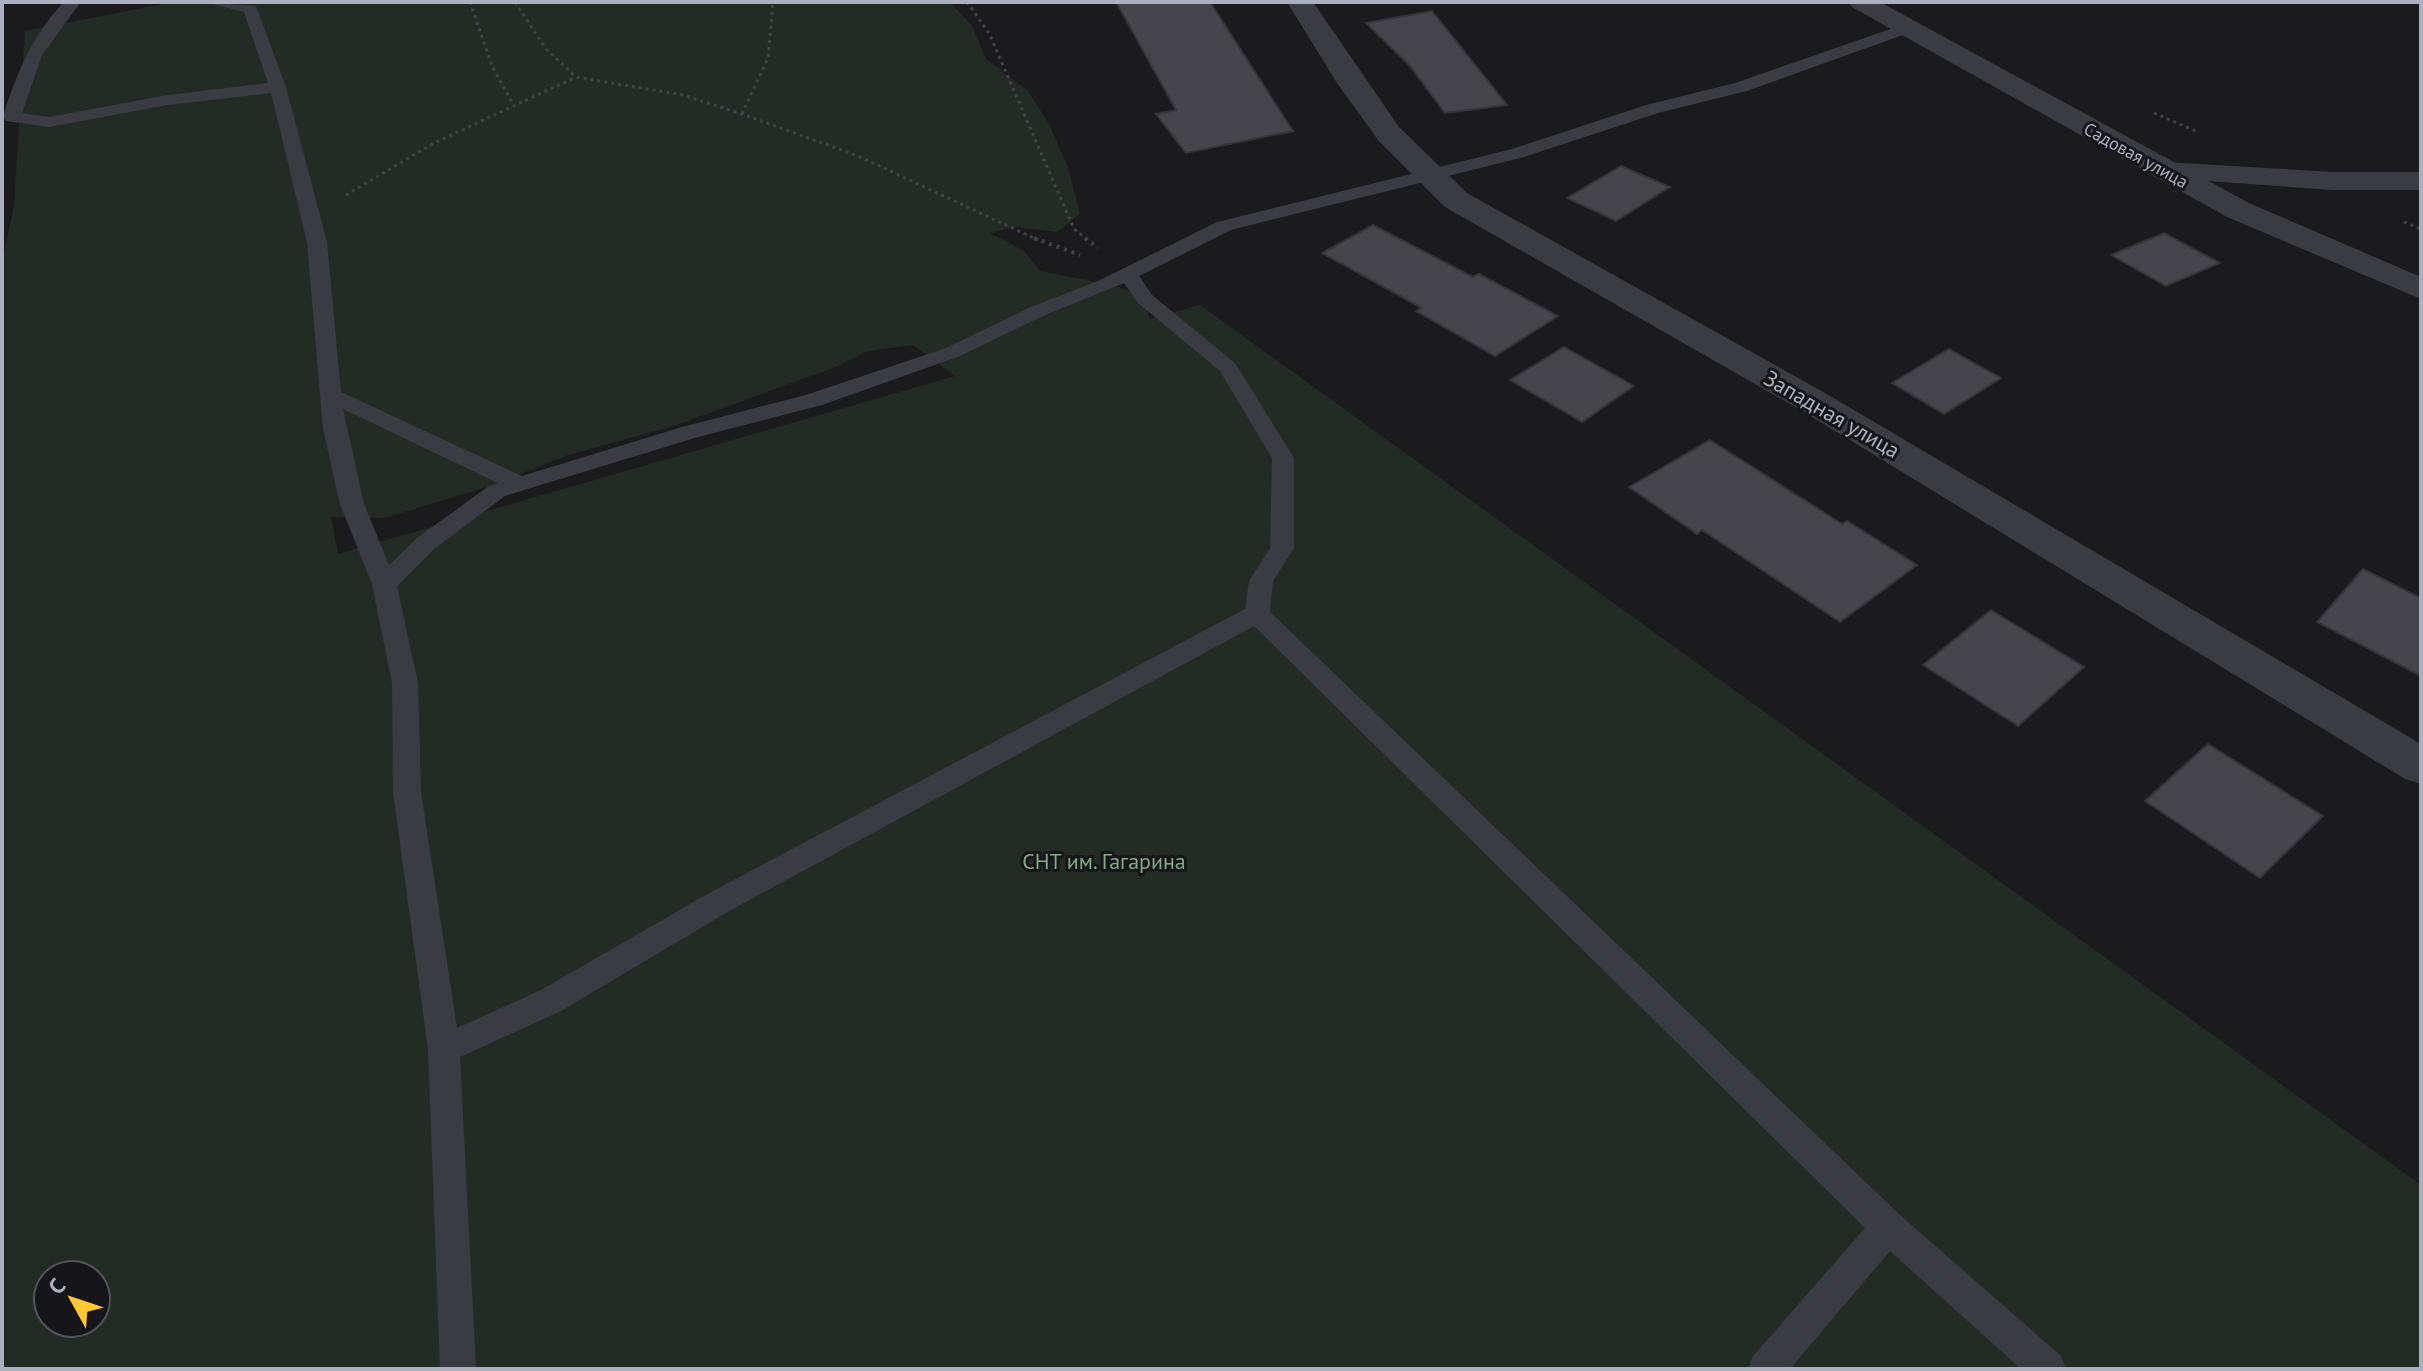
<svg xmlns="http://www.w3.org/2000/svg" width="2423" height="1371" font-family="'PT Sans',sans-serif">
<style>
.green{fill:#222c24;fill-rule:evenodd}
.building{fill:#45454b;stroke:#35343a;stroke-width:2}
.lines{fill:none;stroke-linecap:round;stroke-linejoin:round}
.path-far1{stroke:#41434a;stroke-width:3;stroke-dasharray:3 4;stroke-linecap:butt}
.path{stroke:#41434a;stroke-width:4;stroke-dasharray:3 5;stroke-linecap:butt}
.service{fill:#3b3c43;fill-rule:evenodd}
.minor{fill:#3b3c43;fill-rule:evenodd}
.tertiary{fill:#3b3c43;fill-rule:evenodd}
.labels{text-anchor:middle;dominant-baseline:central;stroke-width:6;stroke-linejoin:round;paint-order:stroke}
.far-street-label{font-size:18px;fill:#acb0be;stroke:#161519}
.street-label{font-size:22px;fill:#acb0be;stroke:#161519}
.park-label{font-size:22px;fill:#82aa87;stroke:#161519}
</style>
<rect width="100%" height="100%" fill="#1b1b1d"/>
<!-- green -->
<path class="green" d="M 174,2 L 950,2 L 972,26 L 986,59 L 1027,90 L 1048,122 L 1068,167 L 1080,214 L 1057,232 L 1015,227 L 990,233 L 1024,251 L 1040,271 L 1112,285 L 1152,299 L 1147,310 L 1150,319 L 1200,305 L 2421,1185 L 2421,1369 L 2,1369 L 2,262 L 14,206 L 25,31 ZM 913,345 L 955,376 L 338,554 L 331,517 L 385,518 L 493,485 L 568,455 L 677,425 L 838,366 L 868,351 ZM 48,1275 L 96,1275 L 96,1323 L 48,1323 Z"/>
<!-- building -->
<path class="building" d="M 1116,2 L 1210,2 L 1293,131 L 1186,153 L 1156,114 L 1176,110 Z
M 1432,11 L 1507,105 L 1445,113 L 1409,65 L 1366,23 Z
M 1621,166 L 1670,187 L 1616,221 L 1567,198 Z
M 1373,225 L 1473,277 L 1479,274 L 1558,316 L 1495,356 L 1416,311 L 1422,308 L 1322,253 Z
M 2164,233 L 2220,263 L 2166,286 L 2111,255 Z
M 1564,347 L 1634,386 L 1582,422 L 1510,380 Z
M 1949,349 L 2001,378 L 1944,414 L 1892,383 Z
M 1710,440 L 1842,524 L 1847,521 L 1917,565 L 1840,622 L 1702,530 L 1697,534 L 1629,487 Z
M 2363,569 L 2421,598 L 2421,676 L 2317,622 Z
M 1991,610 L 2084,667 L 2018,726 L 1923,665 Z
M 2208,744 L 2323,816 L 2260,878 L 2145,801 Z"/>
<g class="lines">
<!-- path-far1 -->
<path class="path-far1" d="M 470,2 L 492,66 L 513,104
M 515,2 L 546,49 L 576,77 L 683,95 L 742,114 L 858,156 L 1038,240
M 967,2 L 989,33 L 1074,229 L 1088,240
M 2154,113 L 2196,131
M 742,114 L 768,58 L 773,2
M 346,195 L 434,143 L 576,77
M 2404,222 L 2421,229"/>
<!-- path -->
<path class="path" d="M 1034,238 L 1080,255
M 1085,238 L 1098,248"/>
<!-- service -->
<path class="service" d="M 64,2 L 81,2 L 42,55 L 22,113 L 49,117 L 168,95 L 268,83 L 244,12 L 205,2 L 256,6 L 286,87 L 327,242 L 341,392 L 522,476 L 682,427 L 806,395 L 946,348 L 1031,307 L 1098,281 L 1217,222 L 1512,149 L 1646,105 L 1735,83 L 1902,25 L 1914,25 L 1914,31 L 1747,91 L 1658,113 L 1524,157 L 1231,230 L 1139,276 L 1152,295 L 1235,363 L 1294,458 L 1294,548 L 1273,581 L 1270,612 L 1900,1215 L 2061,1356 L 2066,1369 L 2021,1369 L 1890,1251 L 1790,1369 L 1748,1369 L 1753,1356 L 1865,1228 L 1254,626 L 731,910 L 561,1011 L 460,1057 L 476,1369 L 440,1369 L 428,1049 L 393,792 L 392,683 L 372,584 L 340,504 L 323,429 L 307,242 L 271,93 L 168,105 L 49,127 L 6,121 L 3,117 C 16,74 33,34 64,2 ZM 1124,283 L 1138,303 L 1220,371 L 1272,458 L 1270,548 L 1249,581 L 1245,609 L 711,892 L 539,991 L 457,1028 L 421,792 L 418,683 L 397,586 L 433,550 L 505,496 L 698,437 L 822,405 L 960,356 L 1045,315 ZM 343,409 L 498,483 L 489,486 L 417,538 L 389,565 L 364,504 Z"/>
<!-- minor -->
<path class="minor" d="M 1287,2 L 1313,2 L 1399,127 L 1467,193 L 1825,393 L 2421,744 L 2421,784 L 2405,779 L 1799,409 L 1445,207 L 1378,140 L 1337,83 Z
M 2165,162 L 2332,172 L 2421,172 L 2421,190 L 2332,190 L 2154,177 L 2150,171 L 2154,165 Z"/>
<!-- tertiary -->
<path class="tertiary" d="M 1848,2 L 1880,2 L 2249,203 L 2421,277 L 2421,299 L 2227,217 L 1852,7 Z"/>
</g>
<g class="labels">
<!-- far-street labels -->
<g class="far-street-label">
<text transform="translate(2136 155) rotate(29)">Садовая улица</text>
</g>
<!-- street labels -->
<g class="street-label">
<text transform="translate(1832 414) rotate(30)">Западная улица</text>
</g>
<!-- park labels -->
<g class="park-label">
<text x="1104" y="861">СНТ им. Гагарина</text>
</g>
</g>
<!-- border -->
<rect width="2423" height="1371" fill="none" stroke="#acb0be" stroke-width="8"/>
<!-- north arrow -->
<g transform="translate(72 1299) rotate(310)"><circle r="38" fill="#161519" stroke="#52535b" stroke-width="2"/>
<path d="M0-6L14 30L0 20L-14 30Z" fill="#ffca31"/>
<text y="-12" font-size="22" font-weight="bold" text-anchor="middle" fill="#acb0be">С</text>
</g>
</svg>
